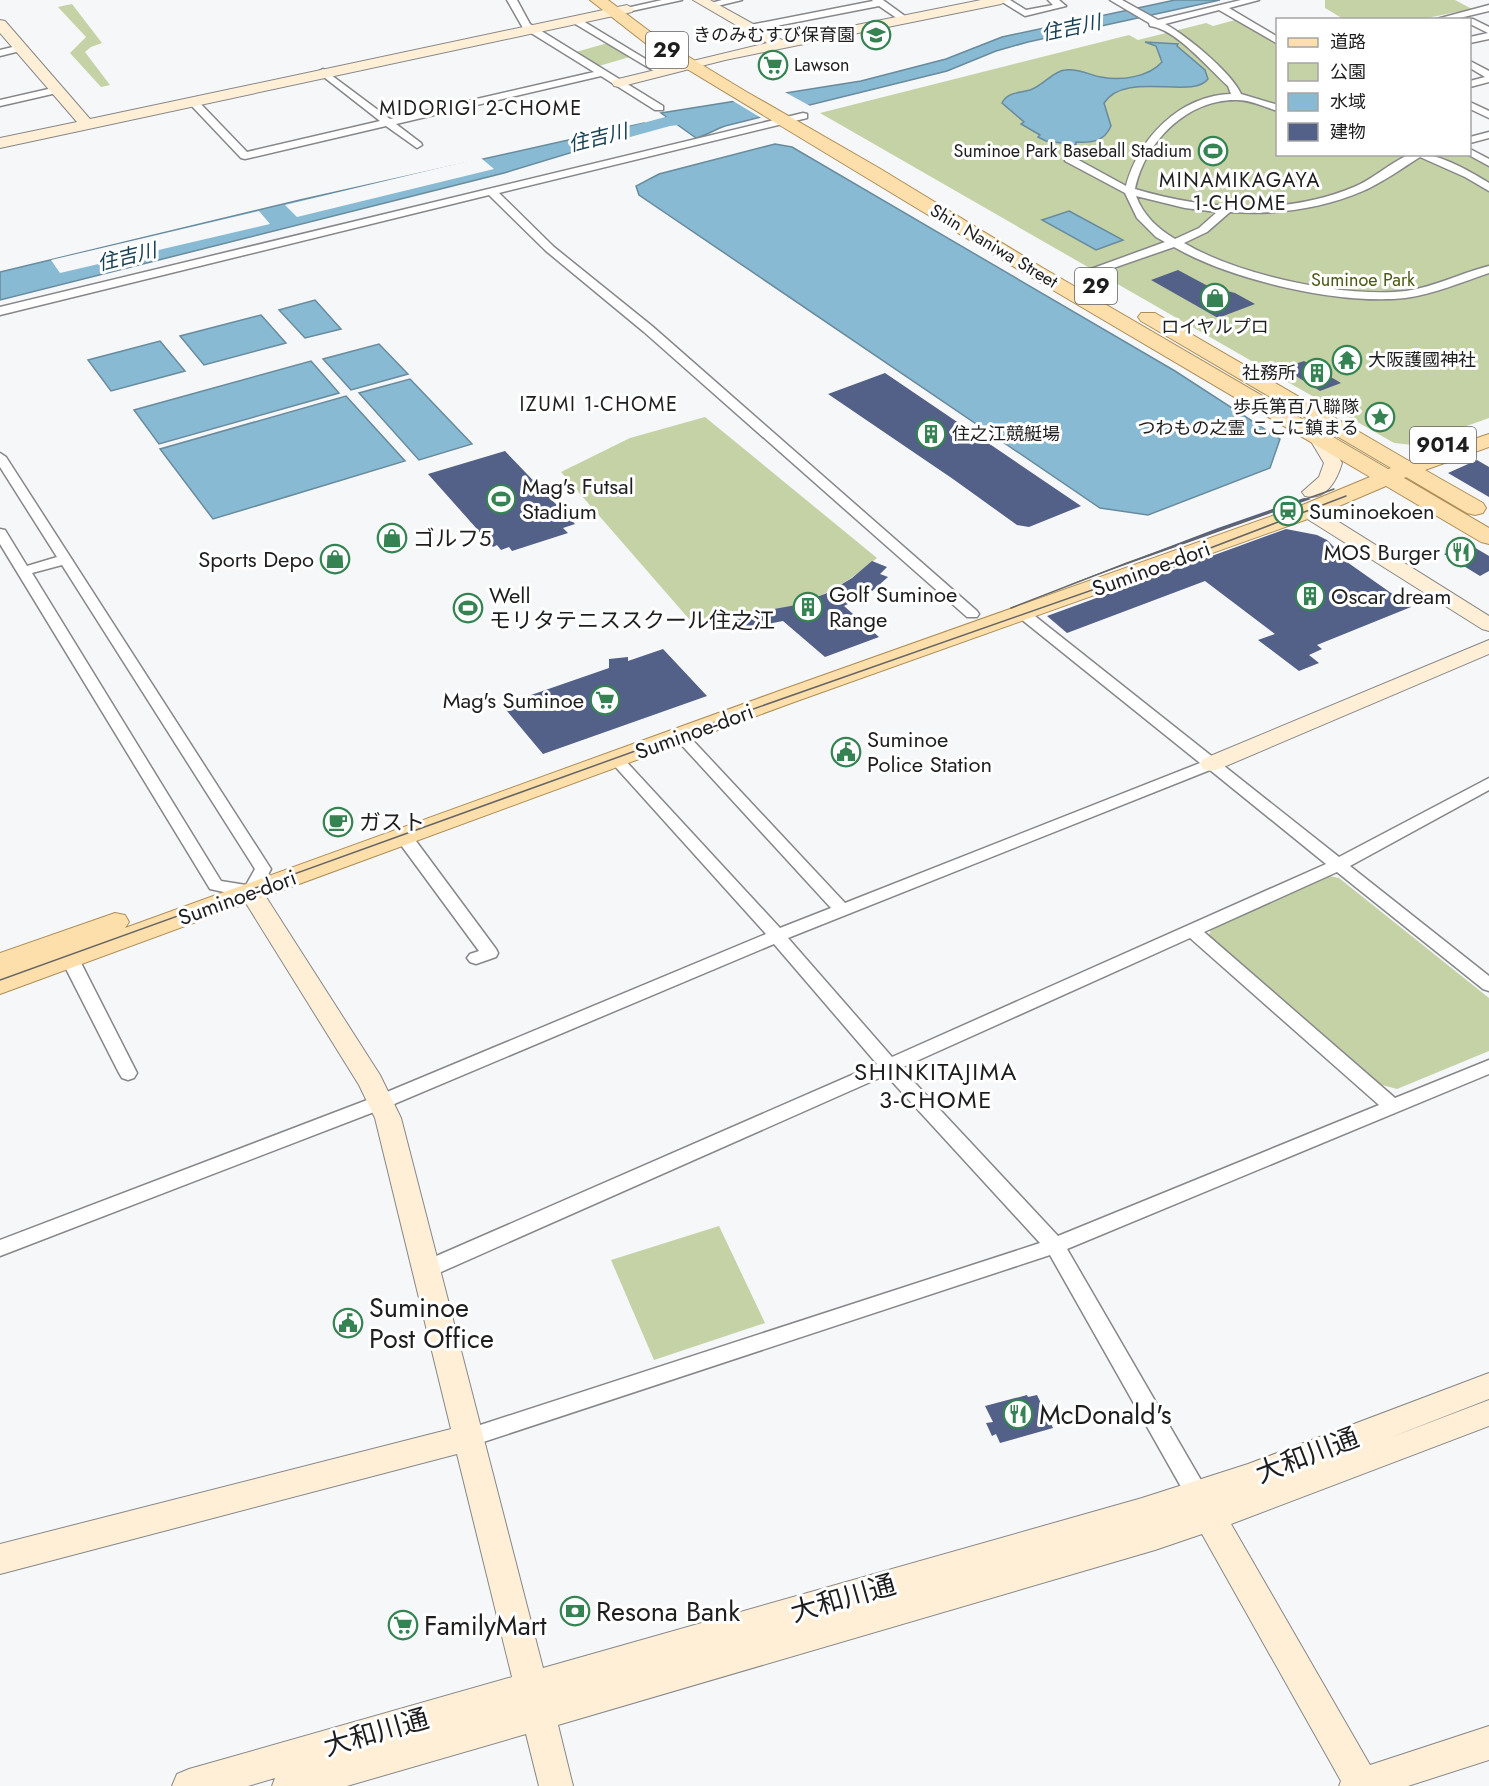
<svg xmlns="http://www.w3.org/2000/svg" width="1489" height="1786" font-family="Jost,'Noto Sans JP',sans-serif">
<style>
.green{fill:#c5d2a6}
.water{fill:#88bad3;stroke:#688b9d;stroke-width:1.5}
.pier{fill:#f6f7f9}
.lines{fill:none;stroke-linecap:round;stroke-linejoin:round}
.river{fill:#88bad3;fill-rule:evenodd}
.building{fill:#536087}
.street-casing{stroke:#878789;stroke-width:3}
.secondary-casing{stroke:#878789;stroke-width:2}
.primary-casing{stroke:#ae8e57;stroke-width:2}
.street{fill:#fff;fill-rule:evenodd}
.secondary{fill:#feefd6;fill-rule:evenodd}
.primary{fill:#fddfac;fill-rule:evenodd}
.tram{stroke:#656566;stroke-width:1.5}
.labels{text-anchor:middle;dominant-baseline:central;stroke-width:6;stroke-linejoin:round;paint-order:stroke}
.far-poi-label{font-size:18px;fill:#1e1e1f;stroke:#fff;text-anchor:end}
.far-street-label{font-size:18px;fill:#1e1e1f;stroke:#fff}
.far-park-label{font-size:18px;fill:#4a5913;stroke:#fff}
.far-water-label{font-size:20px;font-style:italic;fill:#164053;stroke:#fff}
.far-neighbourhood-label{font-size:20px;letter-spacing:1.5px;fill:#1e1e1f;stroke:#fff}
.shield{fill:#fff;stroke:#626262;stroke-width:1.5}
.shield-label{font-size:21px;font-weight:bold;fill:#1e1e1f}
.poi-label{font-size:22px;fill:#1e1e1f;stroke:#fff;text-anchor:start}
.street-label{font-size:22px;fill:#1e1e1f;stroke:#fff}
.neighbourhood-label{font-size:24px;letter-spacing:1.5px;fill:#1e1e1f;stroke:#fff}
.near-poi-label{font-size:27px;fill:#1e1e1f;stroke:#fff;text-anchor:start}
.near-street-label{font-size:27px;fill:#1e1e1f;stroke:#fff}
</style>
<rect width="100%" height="100%" fill="#f6f7f9"/>
<!-- green -->
<path class="green" d="M 1325,0 L 1455,0 L 1472,9 L 1422,19 L 1345,20 L 1325,8 Z
M 72,4 L 102,43 L 91,47 L 85,52 L 110,85 L 101,87 L 70,53 L 86,37 L 58,7 Z
M 1235,20 L 1277,44 L 1278,154 L 1468,155 L 1489,166 L 1489,418 L 1413,445 L 1394,443 L 820,113 L 1129,35 L 1138,40 L 1206,23 L 1213,26 Z
M 611,42 L 633,56 L 599,66 L 576,52 Z
M 705,417 L 877,558 C 816,610 766,617 689,619 L 561,472 L 630,438 Z
M 1329,876 L 1339,878 L 1489,998 L 1489,1051 L 1397,1089 L 1382,1085 L 1209,935 L 1211,929 Z
M 719,1226 L 765,1323 L 654,1360 L 611,1260 Z"/>
<!-- water -->
<path class="water" d="M 1175,0 L 1220,0 L 1028,42 L 996,51 L 947,71 L 725,126 C 713,130 708,135 696,138 L 661,113 L 861,81 L 946,59 L 1002,37 Z
M 1145,42 L 1178,44 L 1177,46 L 1205,70 L 1208,79 C 1193,100 1125,70 1104,103 L 1111,126 C 1104,142 1091,143 1076,142 L 1076,145 L 1046,141 L 1038,137 L 1040,135 L 1021,124 L 1024,122 L 1002,103 C 1007,92 1020,93 1030,90 C 1044,85 1053,71 1065,70 C 1079,68 1089,75 1101,77 C 1121,81 1149,77 1162,62 L 1156,46 Z
M 644,123 L 652,128 L 504,173 L 0,300 L 0,272 L 300,200 Z
M 775,144 L 792,147 L 1175,371 L 1280,439 L 1270,468 L 1148,515 L 1100,508 L 639,195 L 636,186 L 659,174 Z
M 1069,211 L 1123,240 L 1096,250 L 1042,220 Z
M 315,300 L 341,329 L 305,338 L 279,310 Z
M 261,315 L 286,343 L 204,365 L 180,336 Z
M 160,341 L 185,371 L 111,391 L 88,360 Z
M 379,344 L 408,374 L 351,390 L 323,359 Z
M 311,361 L 339,393 L 159,444 L 134,410 Z
M 410,379 L 472,444 L 419,460 L 359,393 Z
M 346,396 L 405,461 L 213,519 L 160,449 Z"/>
<!-- pier -->
<path class="pier" d="M 781,90 L 812,107 L 763,119 L 728,98 Z
M 481,158 L 494,169 L 297,217 L 285,205 Z
M 259,211 L 270,224 L 60,273 L 51,260 Z"/>
<g class="lines">
<!-- river -->
<path class="river" d="M 707,112 L 713,113 L 716,117 L 713,121 L 670,126 L 612,142 L 606,141 L 603,137 L 606,133 L 669,116 Z"/>
</g>
<!-- building -->
<path class="building" d="M 1178,270 L 1206,285 L 1235,293 L 1255,304 L 1218,318 L 1151,280 Z
M 1304,361 L 1324,373 L 1341,383 L 1320,391 L 1283,368 Z
M 885,373 L 1081,506 L 1029,527 L 1017,525 L 953,479 L 828,394 Z
M 505,451 L 575,524 L 563,528 L 568,533 L 512,551 L 509,547 L 501,550 L 497,545 L 493,547 L 428,474 Z
M 1477,460 L 1489,467 L 1489,497 L 1448,473 Z
M 1304,498 L 1311,499 L 1063,587 L 1218,528 Z
M 1286,529 L 1317,535 L 1327,540 L 1335,548 L 1337,555 L 1411,607 L 1317,645 L 1322,649 L 1309,655 L 1319,663 L 1299,671 L 1258,640 L 1275,634 L 1205,581 L 1067,633 L 1047,616 Z
M 1467,543 L 1489,556 L 1489,571 L 1480,576 L 1444,554 Z
M 872,561 L 887,567 L 880,574 L 888,577 L 871,592 L 844,606 L 879,637 L 825,657 L 783,621 L 752,627 L 754,631 L 739,632 L 735,616 L 796,605 L 827,593 L 852,578 Z
M 663,649 L 707,696 L 543,754 L 502,705 L 609,668 L 609,659 L 628,657 L 628,661 Z
M 1027,1395 L 1028,1397 L 1037,1395 L 1053,1428 L 1000,1443 L 996,1434 L 992,1436 L 986,1423 L 993,1422 L 985,1406 Z"/>
<g class="lines">
<!-- street casing -->
<g class="street-casing">
<path id="street" d="M 507,0 L 517,0 L 530,24 L 663,106 L 663,110 L 655,110 L 601,76 L 396,124 L 421,143 L 422,145 L 417,148 L 386,126 L 245,159 L 241,158 L 187,101 L 196,99 L 247,152 L 380,121 L 320,74 L 318,72 L 323,69 L 390,119 L 594,72 L 523,28 Z
M 662,0 L 682,0 L 627,12 L 622,9 Z
M 722,0 L 742,0 L 709,8 L 704,5 Z
M 872,0 L 883,0 L 909,19 L 901,21 L 879,6 L 750,31 L 745,28 L 750,25 L 873,1 Z
M 999,0 L 1010,0 L 1026,10 L 1053,5 L 1048,0 L 1059,0 L 1066,6 L 1025,16 Z
M 1110,0 L 1122,0 L 1158,20 L 1241,0 L 1259,0 L 1229,8 L 1278,37 L 1278,44 L 1219,10 L 1165,24 C 1186,35 1232,73 1241,94 L 1278,105 L 1278,111 C 1264,107 1251,100 1237,100 C 1187,99 1145,142 1135,189 C 1206,210 1285,216 1354,187 C 1372,180 1394,160 1409,155 C 1431,148 1471,172 1489,183 L 1489,191 L 1465,177 L 1420,157 C 1401,169 1383,182 1363,191 C 1321,209 1275,215 1230,212 L 1207,232 L 1184,243 C 1238,275 1343,298 1406,291 C 1434,287 1461,273 1489,266 L 1489,273 C 1462,282 1434,294 1405,298 C 1339,305 1231,280 1174,247 L 1096,274 L 1088,274 L 1088,270 L 1165,242 L 1156,237 L 1137,218 L 1125,193 L 1065,161 L 1065,157 L 1073,157 L 1126,186 C 1139,138 1179,96 1231,94 L 1228,86 C 1208,68 1176,29 1150,26 L 1149,23 ZM 1136,196 L 1185,208 L 1217,212 L 1199,228 L 1175,239 C 1158,229 1143,215 1136,196 Z
M 1489,5 L 1489,11 L 1451,20 L 1433,20 Z
M 572,18 L 578,18 L 667,72 L 659,74 L 572,22 Z
M 1467,19 L 1473,19 L 1489,27 L 1489,39 L 1470,43 L 1470,37 L 1488,33 L 1470,24 L 1470,20 Z
M 21,45 L 26,48 L 24,50 L 0,56 L 0,50 Z
M 1470,61 L 1489,71 L 1489,82 L 1470,87 L 1470,81 L 1485,77 L 1470,68 Z
M 57,87 L 61,88 L 61,92 L 0,106 L 0,100 Z
M 1470,102 L 1489,111 L 1489,118 L 1470,109 Z
M 803,113 L 807,114 L 807,118 L 499,193 L 554,247 L 652,326 L 977,611 L 979,614 L 977,617 L 967,617 L 644,332 L 546,251 L 489,195 L 0,315 L 0,307 Z
M 1489,132 L 1489,138 L 1470,143 L 1470,137 Z
M 1470,149 L 1489,159 L 1489,166 L 1467,154 L 1470,154 Z
M 0,453 L 6,457 L 271,869 L 257,896 L 251,898 L 210,889 L 0,544 L 0,529 L 5,530 L 27,566 L 57,557 L 0,467 ZM 62,565 L 255,869 L 246,885 L 221,881 L 32,573 Z
M 1021,608 L 1026,609 L 1339,857 L 1489,778 L 1489,790 L 1350,866 L 1489,976 L 1489,991 L 1483,989 L 1337,872 L 1204,932 L 1395,1098 L 1489,1060 L 1489,1074 L 1067,1249 L 1209,1494 L 1212,1501 L 1209,1508 L 1201,1511 L 1193,1508 L 1050,1255 L 468,1447 L 461,1444 L 458,1438 L 461,1432 L 468,1429 L 1040,1243 L 886,1075 L 432,1276 L 425,1278 L 418,1276 L 415,1270 L 418,1264 L 877,1064 L 774,944 L 387,1107 L 0,1256 L 0,1240 L 375,1097 L 766,934 L 612,763 L 609,760 L 612,757 L 622,757 L 780,928 L 831,908 L 676,739 L 673,736 L 676,733 L 686,733 L 845,903 L 1200,763 L 1016,615 L 1014,612 ZM 1210,770 L 1326,864 L 892,1057 L 788,938 ZM 1190,938 L 1379,1105 L 1058,1236 L 901,1068 Z
M 404,832 L 410,833 L 496,949 L 498,953 L 496,957 L 476,964 L 470,962 L 467,958 L 470,954 L 479,951 L 398,841 L 396,837 L 398,833 Z
M 70,953 L 76,955 L 79,959 L 137,1073 L 134,1078 L 128,1080 L 122,1078 L 119,1073 L 61,959 L 64,955 Z"/>
</g>
<!-- secondary casing -->
<g class="secondary-casing">
<path id="secondary" d="M 693,0 L 710,0 L 782,40 L 981,0 L 1008,0 L 1001,4 L 725,60 L 619,87 L 614,86 L 612,83 L 614,80 L 767,43 Z
M 627,5 L 634,9 L 632,12 L 0,148 L 0,138 L 77,122 L 0,33 L 0,20 L 5,21 L 90,119 Z
M 1318,432 L 1325,434 L 1342,463 C 1337,480 1326,501 1305,496 L 1302,492 L 1319,477 L 1324,463 L 1309,438 L 1311,434 Z
M 1308,505 L 1315,507 L 1489,616 L 1489,631 L 1482,629 L 1301,515 L 1298,511 L 1301,507 Z
M 1489,640 L 1489,654 L 1219,769 L 1211,771 L 1203,769 L 1200,764 L 1203,759 Z
M 251,884 L 259,886 L 380,1075 L 401,1118 L 543,1668 L 1142,1498 L 1248,1464 L 1489,1373 L 1489,1399 L 1389,1438 L 1489,1400 L 1489,1426 L 1231,1524 L 1370,1765 L 1489,1726 L 1489,1760 L 1408,1786 L 1339,1786 L 1341,1781 L 1202,1534 L 1155,1550 L 558,1725 L 573,1786 L 539,1786 L 526,1734 L 347,1786 L 272,1786 L 275,1778 L 248,1786 L 172,1786 L 177,1774 L 189,1769 L 512,1677 L 457,1454 L 0,1574 L 0,1544 L 451,1429 L 375,1118 L 359,1085 L 239,892 L 243,886 Z"/>
</g>
<!-- primary casing -->
<g class="primary-casing">
<path id="primary" d="M 590,0 L 608,0 L 661,40 L 745,91 L 879,168 L 1043,268 L 1388,469 L 1391,468 L 1141,321 L 1138,317 L 1141,313 L 1155,313 L 1409,461 L 1489,434 L 1489,447 L 1425,470 L 1483,503 L 1486,508 L 1483,513 L 1475,515 L 1467,513 L 1406,477 L 1404,478 L 1489,528 L 1489,544 L 1481,542 L 1386,486 L 1316,516 L 797,701 L 0,994 L 0,953 L 115,913 L 125,915 L 129,922 L 125,928 L 779,691 L 1300,506 L 1370,477 L 1029,276 L 649,46 Z"/>
</g>
<!-- street -->
<use href="#street" class="street"/>
<!-- secondary -->
<use href="#secondary" class="secondary"/>
<!-- primary -->
<use href="#primary" class="primary"/>
<!-- tram -->
<path class="tram" d="M 1011,608 L 1127,563 L 1334,489
M 0,980 L 699,728 L 1192,555 L 1346,496"/>
</g>
<!-- icons -->
<defs>
<g id="school-ring" transform="scale(1.5)"><circle r="9.5" fill="#fff" stroke="#358352" stroke-width="1.5"/><path d="M0-5L7-2L0 1L-7-2ZM-4 1L0 2.5L4 1V4Q0 6-4 4Z" fill="#358352"/></g>
<g id="supermarket-ring" transform="scale(1.5)"><circle r="9.5" fill="#fff" stroke="#358352" stroke-width="1.5"/><path d="M-6-5.5h2.5l.6 2H6L4.5 2H-2.5L-4.4-4H-6ZM-1.5 3.2a1.3 1.3 0 1 0 .1 0ZM3 3.2a1.3 1.3 0 1 0 .1 0Z" fill="#358352"/></g>
<g id="stadium-ring" transform="scale(1.5)"><circle r="9.5" fill="#fff" stroke="#358352" stroke-width="1.5"/><path d="M0-5a6.5 5 0 1 0 0 10a6.5 5 0 1 0 0-10ZM-3.5-1.8h7v3.6h-7Z" fill="#358352"/></g>
<g id="shop-ring" transform="scale(1.5)"><circle r="9.5" fill="#fff" stroke="#358352" stroke-width="1.5"/><path d="M-5-2.5h2.3a2.7 3.5 0 0 1 5.4 0H5L5.5 6h-11ZM-1.5-2.5h3a1.5 2.3 0 0 0-3 0Z" fill="#358352"/></g>
<g id="temple-ring" transform="scale(1.5)"><circle r="9.5" fill="#fff" stroke="#358352" stroke-width="1.5"/><path d="M0-6L5-2H3V0L6.5 2.5H4V6H1.5V3h-3V6H-4V2.5H-6.5L-3 0V-2H-5Z" fill="#358352"/></g>
<g id="building-ring" transform="scale(1.5)"><circle r="9.5" fill="#fff" stroke="#358352" stroke-width="1.5"/><path d="M-4-6H4V6H1V3H-1V6H-4ZM-2.5-4.3h1.7v1.8h-1.7ZM.8-4.3h1.7v1.8H.8ZM-2.5-1h1.7V.8h-1.7ZM.8-1h1.7V.8H.8Z" fill="#358352"/></g>
<g id="sight-ring" transform="scale(1.5)"><circle r="9.5" fill="#fff" stroke="#358352" stroke-width="1.5"/><path d="M0-6L1.8-2.2L6-1.7L2.9 1.2L3.7 5.4L0 3.3L-3.7 5.4L-2.9 1.2L-6-1.7L-1.8-2.2Z" fill="#358352"/></g>
<g id="station-ring" transform="scale(1.5)"><circle r="9.5" fill="#fff" stroke="#358352" stroke-width="1.5"/><path d="M-3-6H3Q5-6 5-4V2Q5 4 3 4L4.5 6H3L1.5 4h-3L-3 6H-4.5L-3 4Q-5 4-5 2V-4Q-5-6-3-6ZM-3.5-4v3h7v-3ZM-3.5 1v1.5H-2V1ZM2 1v1.5H3.5V1Z" fill="#358352"/></g>
<g id="restaurant-ring" transform="scale(1.5)"><circle r="9.5" fill="#fff" stroke="#358352" stroke-width="1.5"/><path d="M-5-6h1v4h1v-4h1v4h1v-4h1v5L-1.5 .5V6h-2V.5L-5-1ZM5-6V6H3V1.5H1.5Q1.5-4 5-6Z" fill="#358352"/></g>
<g id="civic-ring" transform="scale(1.5)"><circle r="9.5" fill="#fff" stroke="#358352" stroke-width="1.5"/><path d="M-.6-6.5H3V-4.5H.6V-3L4-1V1h2V6H-6V1h2V-1L-.6-3ZM-1.2 2.5V6h2.4V2.5Z" fill="#358352"/></g>
<g id="cafe-ring" transform="scale(1.5)"><circle r="9.5" fill="#fff" stroke="#358352" stroke-width="1.5"/><path d="M-5.5-4.5H6V0H3Q3 3.5 0 3.5H-2.5Q-5.5 3.5-5.5 0ZM3-3.2v2h1.7v-2ZM-6 4.5H4V6H-6Z" fill="#358352"/></g>
<g id="bank-ring" transform="scale(1.5)"><circle r="9.5" fill="#fff" stroke="#358352" stroke-width="1.5"/><path d="M-6-4H6V4H-6ZM0-2.3a2.3 2.3 0 1 0 0 4.6a2.3 2.3 0 1 0 0-4.6Z" fill="#358352"/></g>
</defs>
<g fill-rule="evenodd">
<use href="#school-ring" x="876" y="35"/>
<use href="#supermarket-ring" x="773" y="65"/>
<use href="#stadium-ring" x="1213" y="151"/>
<use href="#shop-ring" x="1215" y="298"/>
<use href="#temple-ring" x="1347" y="360"/>
<use href="#building-ring" x="1317" y="373"/>
<use href="#sight-ring" x="1380" y="417"/>
<use href="#building-ring" x="931" y="434"/>
<use href="#stadium-ring" x="501" y="499"/>
<use href="#station-ring" x="1288" y="511"/>
<use href="#shop-ring" x="392" y="538"/>
<use href="#restaurant-ring" x="1461" y="552"/>
<use href="#shop-ring" x="335" y="559"/>
<use href="#building-ring" x="1310" y="596"/>
<use href="#building-ring" x="808" y="607"/>
<use href="#stadium-ring" x="468" y="608"/>
<use href="#supermarket-ring" x="605" y="700"/>
<use href="#civic-ring" x="846" y="752"/>
<use href="#cafe-ring" x="338" y="822"/>
<use href="#civic-ring" x="348" y="1323"/>
<use href="#restaurant-ring" x="1018" y="1414"/>
<use href="#bank-ring" x="575" y="1611"/>
<use href="#supermarket-ring" x="403" y="1625"/>
</g>
<g class="labels">
<!-- far-poi labels -->
<g class="far-poi-label">
<text x="855" y="35">きのみむすび保育園</text>
<text x="794" y="65" text-anchor="start">Lawson</text>
<text x="1192" y="151">Suminoe Park Baseball Stadium</text>
<text x="1215" y="327" text-anchor="middle">ロイヤルプロ</text>
<text x="1368" y="360" text-anchor="start">大阪護國神社</text>
<text x="1296" y="373">社務所</text>
<text x="1359" y="407">歩兵第百八聯隊<tspan x="1359" dy="21">つわもの之霊 ここに鎮まる</tspan></text>
<text x="952" y="434" text-anchor="start">住之江競艇場</text>
</g>
<!-- far-street labels -->
<g class="far-street-label">
<text transform="translate(994 246) rotate(31)">Shin Naniwa Street</text>
</g>
<!-- far-park labels -->
<g class="far-park-label">
<text x="1363" y="280">Suminoe Park</text>
</g>
<!-- far-water labels -->
<g class="far-water-label">
<text transform="translate(1071 28) rotate(-12)">住吉川</text>
<text transform="translate(598 138) rotate(-14)">住吉川</text>
<text transform="translate(127 257) rotate(-14)">住吉川</text>
</g>
<!-- far-neighbourhood labels -->
<g class="far-neighbourhood-label">
<text x="481" y="108">MIDORIGI 2-CHOME</text>
<text x="1240" y="180">MINAMIKAGAYA<tspan x="1240" dy="23">1-CHOME</tspan></text>
<text x="599" y="404">IZUMI 1-CHOME</text>
</g>
<!-- shield labels -->
<g class="shield">
<rect x="646" y="32" width="42" height="36" rx="4.5"/>
<rect x="1075" y="268" width="42" height="36" rx="4.5"/>
<rect x="1410" y="427" width="66" height="36" rx="4.5"/>
</g>
<g class="shield-label">
<text x="667" y="50">29</text>
<text x="1096" y="286">29</text>
<text x="1443" y="445">9014</text>
</g>
<!-- poi labels -->
<g class="poi-label">
<text x="522" y="486">Mag's Futsal<tspan x="522" dy="25">Stadium</tspan></text>
<text x="1309" y="511">Suminoekoen</text>
<text x="413" y="538">ゴルフ5</text>
<text x="1440" y="552" text-anchor="end">MOS Burger</text>
<text x="314" y="559" text-anchor="end">Sports Depo</text>
<text x="829" y="594">Golf Suminoe<tspan x="829" dy="25">Range</tspan></text>
<text x="489" y="595">Well<tspan x="489" dy="25">モリタテニススクール住之江</tspan></text>
<text x="1331" y="596">Oscar dream</text>
<text x="584" y="700" text-anchor="end">Mag's Suminoe</text>
<text x="867" y="739">Suminoe<tspan x="867" dy="25">Police Station</tspan></text>
<text x="359" y="822">ガスト</text>
</g>
<!-- street labels -->
<g class="street-label">
<text transform="translate(1151 568) rotate(-20)">Suminoe-dori</text>
<text transform="translate(694 731) rotate(-20)">Suminoe-dori</text>
<text transform="translate(237 897) rotate(-20)">Suminoe-dori</text>
</g>
<!-- neighbourhood labels -->
<g class="neighbourhood-label">
<text x="936" y="1071">SHINKITAJIMA<tspan x="936" dy="28">3-CHOME</tspan></text>
</g>
<!-- near-poi labels -->
<g class="near-poi-label">
<text x="369" y="1307">Suminoe<tspan x="369" dy="31">Post Office</tspan></text>
<text x="1039" y="1414">McDonald's</text>
<text x="596" y="1611">Resona Bank</text>
<text x="424" y="1625">FamilyMart</text>
</g>
<!-- near-street labels -->
<g class="near-street-label">
<text transform="translate(1307 1455) rotate(-21)">大和川通</text>
<text transform="translate(843 1598) rotate(-16)">大和川通</text>
<text transform="translate(376 1732) rotate(-16)">大和川通</text>
</g>
</g>
<!-- legend -->
<rect x="1276" y="18" width="195" height="138" fill="#ffffff" stroke="#a5a5a5" stroke-width="1.5"/>
<rect x="1288" y="38" width="30" height="9" fill="#fddfac" stroke="#a5a5a5" stroke-width="1.5"/>
<text x="1330" y="48" font-size="18" fill="#1e1e1f">道路</text>
<rect x="1288" y="63" width="30" height="18" fill="#c5d2a6" stroke="#a5a5a5" stroke-width="1.5"/>
<text x="1330" y="78" font-size="18" fill="#1e1e1f">公園</text>
<rect x="1288" y="93" width="30" height="18" fill="#88bad3" stroke="#a5a5a5" stroke-width="1.5"/>
<text x="1330" y="108" font-size="18" fill="#1e1e1f">水域</text>
<rect x="1288" y="123" width="30" height="18" fill="#536087" stroke="#a5a5a5" stroke-width="1.5"/>
<text x="1330" y="138" font-size="18" fill="#1e1e1f">建物</text>
</svg>
